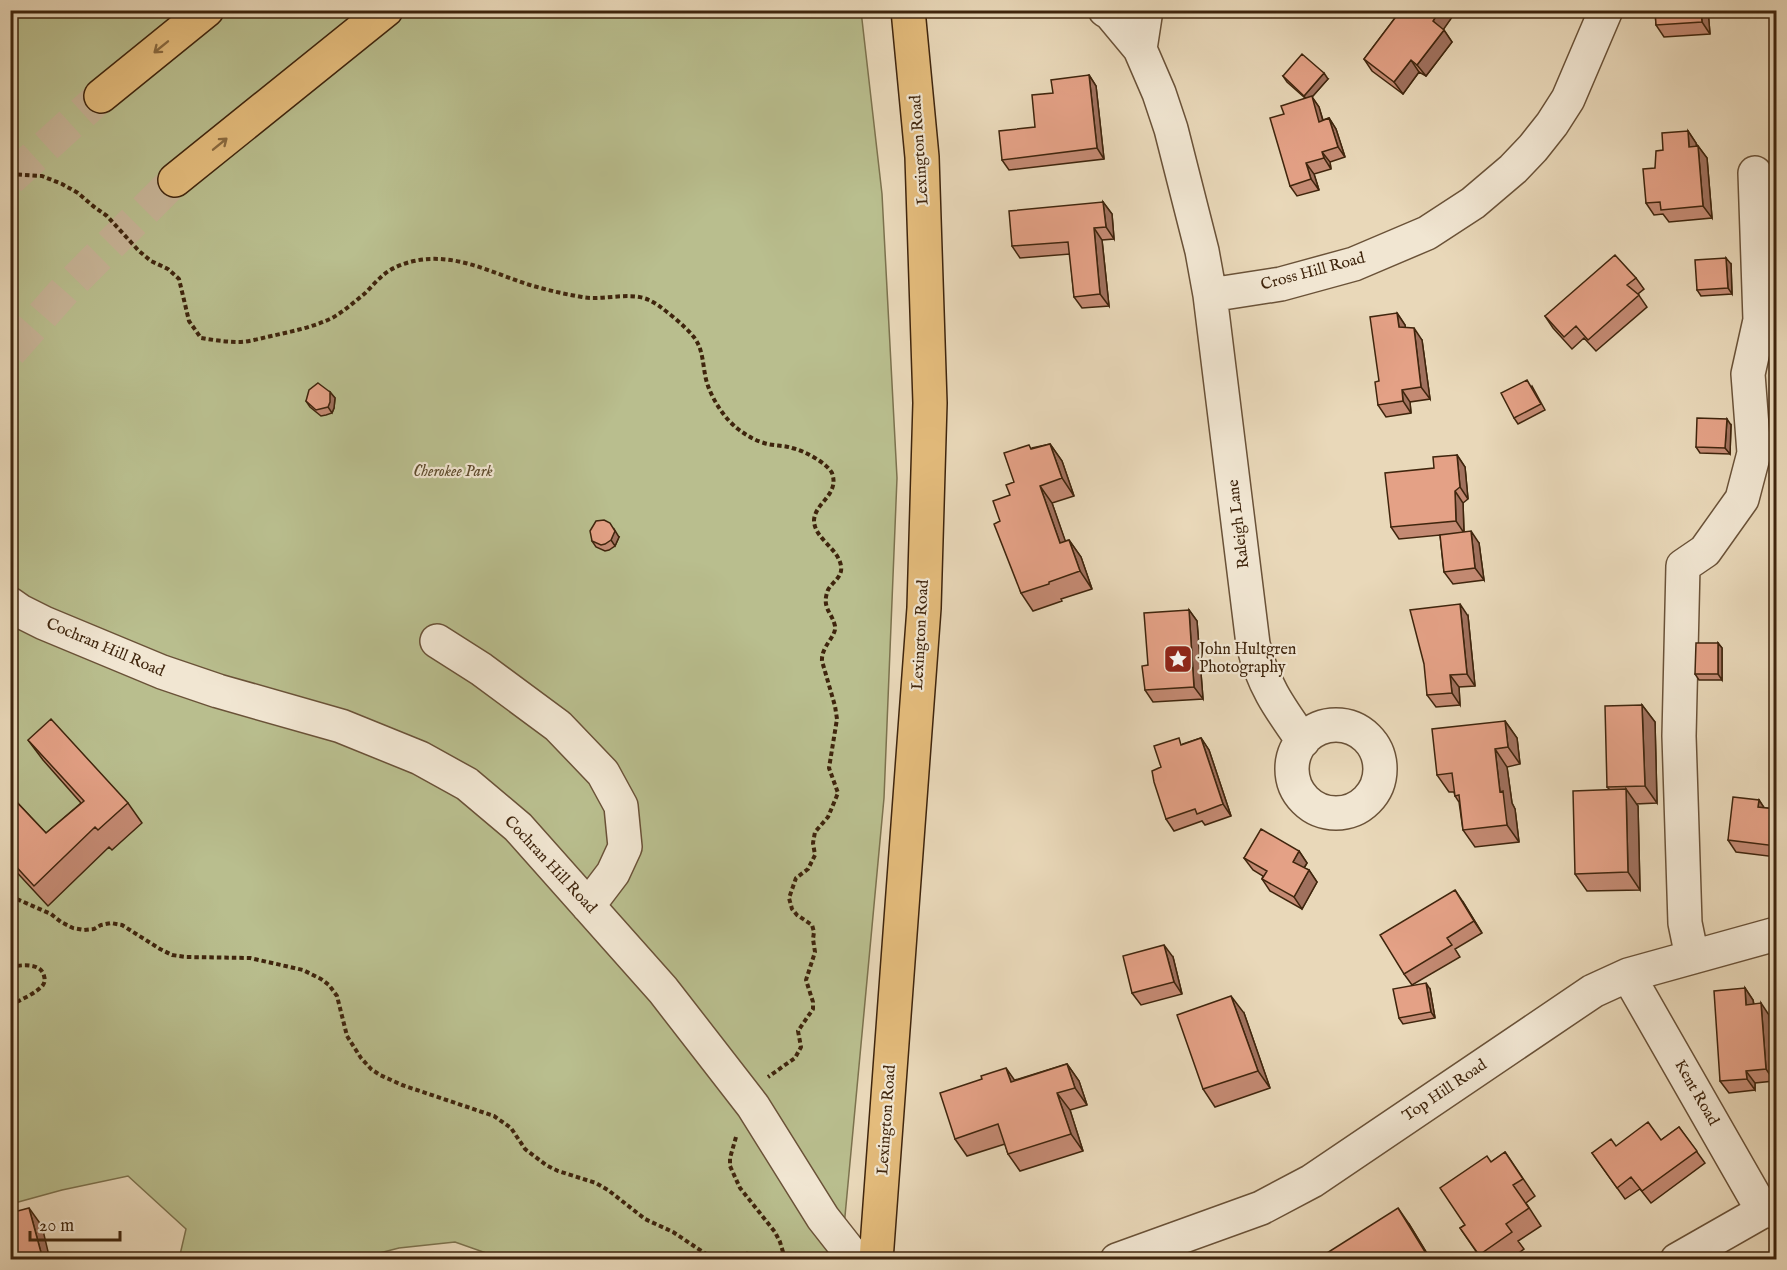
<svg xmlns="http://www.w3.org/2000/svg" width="1787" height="1270" font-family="'IM FELL English',serif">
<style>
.green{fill:#b9be8e;stroke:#7c724e;stroke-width:1.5}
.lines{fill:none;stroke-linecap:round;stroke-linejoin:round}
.highway-tunnel{stroke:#c7b497;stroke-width:33;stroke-dasharray:33 16;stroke-linecap:butt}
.minor-casing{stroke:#6a5238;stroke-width:36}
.major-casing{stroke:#3f250d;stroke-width:36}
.highway-casing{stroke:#3f250d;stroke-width:36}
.path{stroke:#3f250d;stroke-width:4;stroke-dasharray:4.5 3;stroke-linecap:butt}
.minor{stroke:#f1e6d2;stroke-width:33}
.major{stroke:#e4bc7c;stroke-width:33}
.highway{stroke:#e4bc7c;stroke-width:33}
.wall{fill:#c48a73;stroke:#3f250d;stroke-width:1.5}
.shaded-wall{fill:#a0715e;stroke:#3f250d;stroke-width:1.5}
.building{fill:#e4a186;stroke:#3f250d;stroke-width:1.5}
.oneway{stroke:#89693f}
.labels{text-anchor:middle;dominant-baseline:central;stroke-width:4.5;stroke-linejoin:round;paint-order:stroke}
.street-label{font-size:16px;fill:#3f250d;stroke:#f1e6d2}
.park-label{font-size:16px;font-style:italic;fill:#5e4b2d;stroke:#f1e6d2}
.poi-label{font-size:16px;fill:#3f250d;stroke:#f1e6d2;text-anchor:start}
</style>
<rect width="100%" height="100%" fill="#e9d8b9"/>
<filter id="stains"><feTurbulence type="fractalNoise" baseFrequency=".00333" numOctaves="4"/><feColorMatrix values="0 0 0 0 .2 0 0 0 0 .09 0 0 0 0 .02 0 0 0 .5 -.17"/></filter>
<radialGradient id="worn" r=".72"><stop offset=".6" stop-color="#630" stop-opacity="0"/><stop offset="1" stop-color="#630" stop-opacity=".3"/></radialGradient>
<!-- green -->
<path class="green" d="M 11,11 L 861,11 L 882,194 L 897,478 L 884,798 L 841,1259 L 756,1259 L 747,1252 L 741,1260 L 503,1259 L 455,1242 L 399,1248 L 356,1259 L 179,1259 L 186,1229 L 128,1176 L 62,1190 L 11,1204 Z"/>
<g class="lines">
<!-- highway-tunnel -->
<path class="highway-tunnel" d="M 10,179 L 101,96
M 10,352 L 65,290 L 175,180"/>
<!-- minor casing -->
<g class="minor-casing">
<path id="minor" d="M 1105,10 L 1110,13 L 1140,49 L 1159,93 L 1171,129 L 1202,251 L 1210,295 L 1253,644 C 1263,685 1279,707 1303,741
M 1140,49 L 1146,10
M 1210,295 L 1281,284 L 1354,264 L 1427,233 L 1473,203 L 1513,169 L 1533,148 L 1552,124 L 1568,99 L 1606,10
M 10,604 L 20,611 L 44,623 L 162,672 L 218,691 L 341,726 L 420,758 L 467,784 L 518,827 L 663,990 L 753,1106 L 823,1218 L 856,1260
M 437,641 L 481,669 L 558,726 L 603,773 L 621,806 L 625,847 L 613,873 L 588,906
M1292 769a44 44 0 1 1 88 0a44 44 0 1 1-88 0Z
M 1692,957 L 1685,923 L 1679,736 L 1683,566 L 1705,551 L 1742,499 L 1754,453 L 1748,374 L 1760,320 L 1755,173
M 1628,975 L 1763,1211
M 1117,1260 L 1261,1208 L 1312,1181 L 1593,991 L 1628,975 L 1776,934
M 1677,1260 L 1763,1211 L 1776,1211"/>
</g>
<!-- major casing -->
<g class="major-casing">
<path id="major" d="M 876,1260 L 924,608 L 930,403 L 922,157 L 908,10"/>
</g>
<!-- highway casing -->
<g class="highway-casing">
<path id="highway" d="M 101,96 L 207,10
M 175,180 L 386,10"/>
</g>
<!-- path -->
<path class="path" d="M 10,174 L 42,176 L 62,184 L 78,193 L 93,206 L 107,216 L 139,251 L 151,261 L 168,269 L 179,279 L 189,321 L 201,338 C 213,340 226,342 239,342 C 248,342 258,339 267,337 C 289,332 311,328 332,318 C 343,312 353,303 363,295 C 369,290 374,283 380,278 C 389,269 401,264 414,261 C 455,252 492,273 530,285 C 547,290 564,294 582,297 C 602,301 630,291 649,300 C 659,304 686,327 693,336 C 705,350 702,370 708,386 C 714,402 725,419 738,429 C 746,435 754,440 764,443 C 773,446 783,445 792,448 C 803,450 827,463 832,473 C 840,495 814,503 814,521 C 815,539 838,548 841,566 C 843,577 832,582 828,590 C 821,608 832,612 835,626 C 837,636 821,646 822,661 L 835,706 L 837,719 L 829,768 L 838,793 L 828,817 L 815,832 L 813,843 L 815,855 L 808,869 L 796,878 L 789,898 L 792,909 L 797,915 L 812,925 L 814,932 L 813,939 L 815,952 L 806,980 L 813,1002 L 813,1009 L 798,1031 L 801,1047 L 795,1058 L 768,1077
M 10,896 L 51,914 L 61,922 L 73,928 L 84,930 L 94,929 L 101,925 L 111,923 L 122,925 L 160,949 L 172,955 L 186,957 L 250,958 L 303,970 L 321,979 L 329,985 L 337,996 L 347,1036 L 361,1058 L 371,1069 L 380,1075 L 402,1085 L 494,1116 L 511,1128 L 525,1149 L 546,1165 L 558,1171 L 596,1183 L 608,1190 L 645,1219 L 673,1232 L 715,1260
M 10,967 C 20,965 41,962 44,976 C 45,979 45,982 43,985 C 38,992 19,1001 10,1005
M 736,1137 L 730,1158 L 730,1166 L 740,1188 L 775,1232 L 780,1242 L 783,1252 L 783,1260"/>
<!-- minor -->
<use href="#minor" class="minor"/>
<!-- major -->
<use href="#major" class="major"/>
<!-- highway -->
<use href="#highway" class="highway"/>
</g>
<!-- wall -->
<path class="wall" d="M 1401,10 L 1457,10 L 1443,29 L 1452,42 L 1426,76 L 1419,72 L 1403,94 L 1372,71 L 1364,59 Z
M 1655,10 L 1708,10 L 1710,34 L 1664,37 L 1656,25 Z
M 1089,75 L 1096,86 L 1104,159 L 1009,170 L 1002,160 L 1035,127 L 1053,93 Z
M 1283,76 L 1328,79 L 1312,97 L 1319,107 L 1323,120 L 1329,118 L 1336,129 L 1345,157 L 1330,162 L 1331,169 L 1314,174 L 1319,190 L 1297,196 L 1290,186 L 1305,98 L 1287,82 Z
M 1688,131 L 1696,143 L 1697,146 L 1698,146 L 1707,158 L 1712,218 L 1669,222 L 1663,214 L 1654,215 L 1646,203 L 1655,168 L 1663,150 Z
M 1103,202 L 1112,214 L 1114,239 L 1102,240 L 1109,306 L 1082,308 L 1074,297 L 1070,254 L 1020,258 L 1012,246 Z
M 1731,264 L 1732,294 L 1701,296 L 1697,290 Z
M 1636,278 L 1644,289 L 1638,294 L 1647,307 L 1596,351 L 1584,338 L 1572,349 L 1553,328 L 1545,316 Z
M 1397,313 L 1405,325 L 1405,327 L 1422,340 L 1430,399 L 1410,402 L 1411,413 L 1386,417 L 1378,405 L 1379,381 Z
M 1532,386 L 1545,410 L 1518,424 L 1514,418 Z
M 330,392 L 335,398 L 334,408 L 332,413 L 326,415 L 321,416 L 310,407 L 306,401 Z
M 1731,425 L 1730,454 L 1700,453 L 1696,447 Z
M 1050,444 L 1062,461 L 1074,496 L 1052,503 L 1065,541 L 1069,540 L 1081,557 L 1092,589 L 1061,599 L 1062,601 L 1033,611 L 1021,593 L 1000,521 L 1014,482 L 1032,448 Z
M 1457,455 L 1465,467 L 1468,499 L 1463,503 L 1464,532 L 1479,543 L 1484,580 L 1453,584 L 1444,572 L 1440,535 L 1399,539 L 1391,527 L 1434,468 Z
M 619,537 L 615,546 L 609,550 L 605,551 L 596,547 L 592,541 Z
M 1189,610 L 1197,621 L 1203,699 L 1153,702 L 1145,690 L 1148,665 Z
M 1468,616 L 1475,686 L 1459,687 L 1460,705 L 1436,707 L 1427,695 Z
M 1718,643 L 1722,648 L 1722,680 L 1699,680 L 1695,674 Z
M 1642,705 L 1655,722 L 1657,803 L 1636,804 L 1638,806 L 1640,890 L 1587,891 L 1575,874 L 1609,789 L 1607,787 Z
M 1505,721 L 1517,738 L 1520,764 L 1507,767 L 1512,803 L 1515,809 L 1519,842 L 1475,847 L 1463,830 L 1459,802 L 1455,796 L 1454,792 L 1449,792 L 1437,775 Z
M 1201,738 L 1209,750 L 1231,816 L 1205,825 L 1202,821 L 1174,831 L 1166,819 L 1161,767 L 1183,744 Z
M 28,740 L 128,803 L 142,823 L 112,850 L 109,847 L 48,906 L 10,865 L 10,795 L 46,833 L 81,803 L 43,760 Z
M 1759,800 L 1764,808 L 1776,809 L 1776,857 L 1736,852 L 1728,840 Z
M 1299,851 L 1307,863 L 1304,868 L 1309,870 L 1317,882 L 1302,909 L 1270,891 L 1262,879 L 1263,876 L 1253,870 L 1244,858 Z
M 1463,902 L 1482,933 L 1455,949 L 1460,957 L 1412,985 L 1404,974 Z
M 1173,957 L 1182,994 L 1141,1005 L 1132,993 Z
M 1745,988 L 1753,1000 L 1754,1004 L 1769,1015 L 1774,1081 L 1755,1083 L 1755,1090 L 1729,1093 L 1720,1081 Z
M 1430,989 L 1435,1018 L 1403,1024 L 1399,1018 Z
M 1244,1013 L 1270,1088 L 1215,1107 L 1203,1089 Z
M 1067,1064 L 1079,1081 L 1087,1105 L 1070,1110 L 1083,1151 L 1020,1171 L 1008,1154 L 1005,1144 L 967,1156 L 955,1139 L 1015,1080 Z
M 1679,1127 L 1705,1163 L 1651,1203 L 1640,1189 L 1625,1199 L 1592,1153 L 1616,1146 L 1661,1140 Z
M 1505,1152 L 1535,1196 L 1526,1203 L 1541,1226 L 1518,1241 L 1524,1249 L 1509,1260 L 1482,1260 L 1460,1228 L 1465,1225 L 1491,1162 Z
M 1409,1224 L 1431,1260 L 1309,1260 Z"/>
<!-- shaded-wall -->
<path class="shaded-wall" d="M 1440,10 L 1457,10 L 1441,33 L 1433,21 Z
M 1701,10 L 1708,10 L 1710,34 L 1702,22 Z
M 1444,30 L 1452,42 L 1426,76 L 1417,65 Z
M 1411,60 L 1419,72 L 1403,94 L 1394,82 Z
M 1324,73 L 1328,79 L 1312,97 L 1319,107 L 1326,132 L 1319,122 L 1308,102 L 1304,96 Z
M 1089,75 L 1096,86 L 1104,159 L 1097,148 Z
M 1329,118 L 1336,129 L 1345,157 L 1338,147 Z
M 1688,131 L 1696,143 L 1698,159 L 1689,147 Z
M 1698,146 L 1707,158 L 1712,218 L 1703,206 Z
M 1322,152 L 1330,162 L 1331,169 L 1324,158 Z
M 1306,163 L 1314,174 L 1319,190 L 1311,179 Z
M 1103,202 L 1112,214 L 1114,239 L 1106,227 Z
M 1094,228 L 1102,240 L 1109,306 L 1100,294 Z
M 1726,258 L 1731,264 L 1732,294 L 1728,288 Z
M 1397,313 L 1405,325 L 1407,339 L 1399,327 Z
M 1414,328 L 1422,340 L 1430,399 L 1421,387 Z
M 1402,390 L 1410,402 L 1411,413 L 1403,401 Z
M 330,392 L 335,398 L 334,408 L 332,413 L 328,407 Z
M 1727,419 L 1731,425 L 1730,454 L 1725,448 Z
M 1050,444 L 1062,461 L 1074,496 L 1062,478 Z
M 1457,455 L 1465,467 L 1468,499 L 1460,487 Z
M 1040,486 L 1052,503 L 1072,560 L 1060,543 Z
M 1455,491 L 1463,503 L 1464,533 L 1456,521 Z
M 614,529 L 619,537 L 615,546 L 611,540 Z
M 1471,531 L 1479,543 L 1484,580 L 1475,568 Z
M 1069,540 L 1081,557 L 1092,589 L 1080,571 Z
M 1460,604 L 1468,616 L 1475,686 L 1467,674 Z
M 1189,610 L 1197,621 L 1203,699 L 1194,687 Z
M 1718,643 L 1722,648 L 1722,680 L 1718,674 Z
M 1450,675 L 1459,687 L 1460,705 L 1452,693 Z
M 1642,705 L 1655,722 L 1657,803 L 1645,786 Z
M 1505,721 L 1517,738 L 1520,764 L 1508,747 Z
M 1201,738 L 1209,750 L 1231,816 L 1223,804 Z
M 1495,749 L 1507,767 L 1512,803 L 1515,809 L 1519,842 L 1507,825 L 1500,792 Z
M 1626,789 L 1638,806 L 1640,890 L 1628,872 Z
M 1759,800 L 1767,812 L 1758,807 Z
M 1299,851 L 1307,863 L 1301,873 L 1293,862 Z
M 1309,870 L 1317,882 L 1302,909 L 1294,897 Z
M 1455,890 L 1463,902 L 1482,933 L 1474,921 Z
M 1164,945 L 1173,957 L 1182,994 L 1174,982 Z
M 1426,983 L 1430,989 L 1435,1018 L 1431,1012 Z
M 1745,988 L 1753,1000 L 1755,1016 L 1746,1005 Z
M 1231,996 L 1244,1013 L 1270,1088 L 1258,1071 Z
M 1761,1003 L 1769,1015 L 1774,1081 L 1766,1069 Z
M 1067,1064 L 1079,1081 L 1087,1105 L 1075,1088 Z
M 1006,1068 L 1018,1085 L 1011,1082 Z
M 1746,1071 L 1755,1083 L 1755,1090 L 1747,1079 Z
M 1057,1093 L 1070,1110 L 1083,1151 L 1071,1134 Z
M 29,1208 L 42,1226 L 50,1260 L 43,1260 Z
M 1398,1208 L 1409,1224 L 1431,1260 L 1427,1255 Z"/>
<!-- building -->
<path class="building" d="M 1401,10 L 1440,10 L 1433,21 L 1444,30 L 1417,65 L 1411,60 L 1394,82 L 1364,59 Z
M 1655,10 L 1701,10 L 1702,22 L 1656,25 Z
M 1302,54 L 1324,73 L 1304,96 L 1283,76 Z
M 1089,75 L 1097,148 L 1002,160 L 999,131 L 1035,127 L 1032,95 L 1053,93 L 1051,80 Z
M 1312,96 L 1319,122 L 1329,118 L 1338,147 L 1322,152 L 1324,158 L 1306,163 L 1311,179 L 1290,186 L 1270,118 L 1284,114 L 1281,106 Z
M 1688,131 L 1689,147 L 1698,146 L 1703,206 L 1661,210 L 1660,202 L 1646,203 L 1643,169 L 1655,168 L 1656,151 L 1663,150 L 1662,133 Z
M 1103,202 L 1106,227 L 1094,228 L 1100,294 L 1074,297 L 1068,242 L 1012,246 L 1009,211 Z
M 1615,255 L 1636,278 L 1627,285 L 1639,295 L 1588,340 L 1576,326 L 1564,337 L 1545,316 Z
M 1726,258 L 1728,288 L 1697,290 L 1695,260 Z
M 1397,313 L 1399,327 L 1414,328 L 1421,387 L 1402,390 L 1403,401 L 1378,405 L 1375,382 L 1379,381 L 1370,317 Z
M 1527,380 L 1541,404 L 1514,418 L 1501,393 Z
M 318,383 L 330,392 L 330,402 L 328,407 L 316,410 L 306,401 L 309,390 Z
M 1697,418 L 1727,419 L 1725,448 L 1696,447 Z
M 1050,444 L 1062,478 L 1040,486 L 1060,543 L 1069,540 L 1080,571 L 1049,582 L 1049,584 L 1021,593 L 994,524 L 1000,521 L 993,501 L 1010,495 L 1006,485 L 1014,482 L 1004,453 L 1029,445 L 1031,449 Z
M 1457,455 L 1460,487 L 1455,491 L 1456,521 L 1391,527 L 1385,473 L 1434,468 L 1433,457 Z
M 604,520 L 610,523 L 615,531 L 611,540 L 605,544 L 601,545 L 592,541 L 590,531 L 596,521 Z
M 1471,531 L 1475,568 L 1444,572 L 1440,535 Z
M 1460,604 L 1467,674 L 1450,675 L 1452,693 L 1427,695 L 1424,664 L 1410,610 Z
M 1189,610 L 1194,687 L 1145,690 L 1142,666 L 1148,665 L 1144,613 Z
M 1696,643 L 1718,643 L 1718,674 L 1695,674 Z
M 1642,705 L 1645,786 L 1607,787 L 1605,706 Z
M 51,719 L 128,803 L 98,830 L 95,827 L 34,886 L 10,860 L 10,795 L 46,833 L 84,801 L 28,740 Z
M 1505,721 L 1508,747 L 1495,749 L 1500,792 L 1503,791 L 1507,825 L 1463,830 L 1459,795 L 1455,796 L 1452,773 L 1437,775 L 1432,729 Z
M 1179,738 L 1181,745 L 1201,738 L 1223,804 L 1197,814 L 1195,809 L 1166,819 L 1154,782 L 1152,771 L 1161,767 L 1154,746 Z
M 1626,789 L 1628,872 L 1575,874 L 1573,791 Z
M 1733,797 L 1759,800 L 1758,807 L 1776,809 L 1776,846 L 1728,840 Z
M 1261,829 L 1299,851 L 1293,862 L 1309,870 L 1294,897 L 1262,879 L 1267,871 L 1244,858 Z
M 1455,890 L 1474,921 L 1447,938 L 1452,945 L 1404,974 L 1380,935 Z
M 1164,945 L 1174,982 L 1132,993 L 1123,956 Z
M 1426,983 L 1431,1012 L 1399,1018 L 1393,989 Z
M 1745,988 L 1746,1005 L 1761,1003 L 1766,1069 L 1746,1071 L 1747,1079 L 1720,1081 L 1714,991 Z
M 1231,996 L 1258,1071 L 1203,1089 L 1177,1015 Z
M 1067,1064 L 1075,1088 L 1057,1093 L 1071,1134 L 1008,1154 L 998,1124 L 955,1139 L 940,1093 L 982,1079 L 981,1076 L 1006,1068 L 1011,1082 Z
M 1648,1122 L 1661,1140 L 1679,1127 L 1697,1151 L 1642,1191 L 1631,1177 L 1617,1188 L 1592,1153 L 1611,1139 L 1616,1146 Z
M 1776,1138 L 1776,1167 L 1773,1139 Z
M 1505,1152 L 1523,1179 L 1513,1185 L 1529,1208 L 1506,1224 L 1512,1232 L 1479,1255 L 1460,1228 L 1465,1225 L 1440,1188 L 1487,1156 L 1491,1162 Z
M 29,1208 L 43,1260 L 10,1260 L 10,1213 Z
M 1398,1208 L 1427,1255 L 1420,1260 L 1309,1260 L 1327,1253 Z"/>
<!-- one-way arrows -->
<defs><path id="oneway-shaft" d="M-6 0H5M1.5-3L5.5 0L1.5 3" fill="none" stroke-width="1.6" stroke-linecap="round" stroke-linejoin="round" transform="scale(1.5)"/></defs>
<g class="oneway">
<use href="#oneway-shaft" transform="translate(161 47) rotate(141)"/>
<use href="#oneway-shaft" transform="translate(220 144) rotate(-39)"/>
</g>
<!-- icons -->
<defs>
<g id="sight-square" transform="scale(1.5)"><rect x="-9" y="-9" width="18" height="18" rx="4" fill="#8f2418" stroke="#f1e6d2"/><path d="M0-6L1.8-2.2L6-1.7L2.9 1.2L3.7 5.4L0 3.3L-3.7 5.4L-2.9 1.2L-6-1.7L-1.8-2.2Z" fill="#fff"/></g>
</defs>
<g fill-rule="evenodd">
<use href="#sight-square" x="1178" y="659"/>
</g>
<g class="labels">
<!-- street labels -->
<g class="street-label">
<text transform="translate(920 150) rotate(-94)">Lexington Road</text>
<text transform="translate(1313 272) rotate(-15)">Cross Hill Road</text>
<text transform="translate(1239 524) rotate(-97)">Raleigh Lane</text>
<text transform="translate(921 635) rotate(-87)">Lexington Road</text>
<text transform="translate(105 648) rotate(23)">Cochran Hill Road</text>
<text transform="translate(550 865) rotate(47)">Cochran Hill Road</text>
<text transform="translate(1445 1091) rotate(-34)">Top Hill Road</text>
<text transform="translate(1696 1093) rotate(60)">Kent Road</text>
<text transform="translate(887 1120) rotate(-86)">Lexington Road</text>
</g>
<!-- park labels -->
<g class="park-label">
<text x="453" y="472">Cherokee Park</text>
</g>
<!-- poi labels -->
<g class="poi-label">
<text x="1199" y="650">John Hultgren<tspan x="1199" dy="18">Photography</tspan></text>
</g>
</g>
<!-- margin -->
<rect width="1787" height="1270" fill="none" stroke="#e9d8b9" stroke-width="36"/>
<rect x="12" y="12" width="1763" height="1246" fill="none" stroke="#3f250d" stroke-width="3"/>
<rect x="18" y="18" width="1751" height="1234" fill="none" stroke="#3f250d" stroke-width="1.5"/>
<!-- scale -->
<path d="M30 1231v9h90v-9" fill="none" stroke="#3f250d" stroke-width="3"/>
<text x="39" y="1231" font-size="18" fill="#3f250d" stroke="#f1e6d2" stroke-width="4.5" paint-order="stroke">20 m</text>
<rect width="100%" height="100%" filter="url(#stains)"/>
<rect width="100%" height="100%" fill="url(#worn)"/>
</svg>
